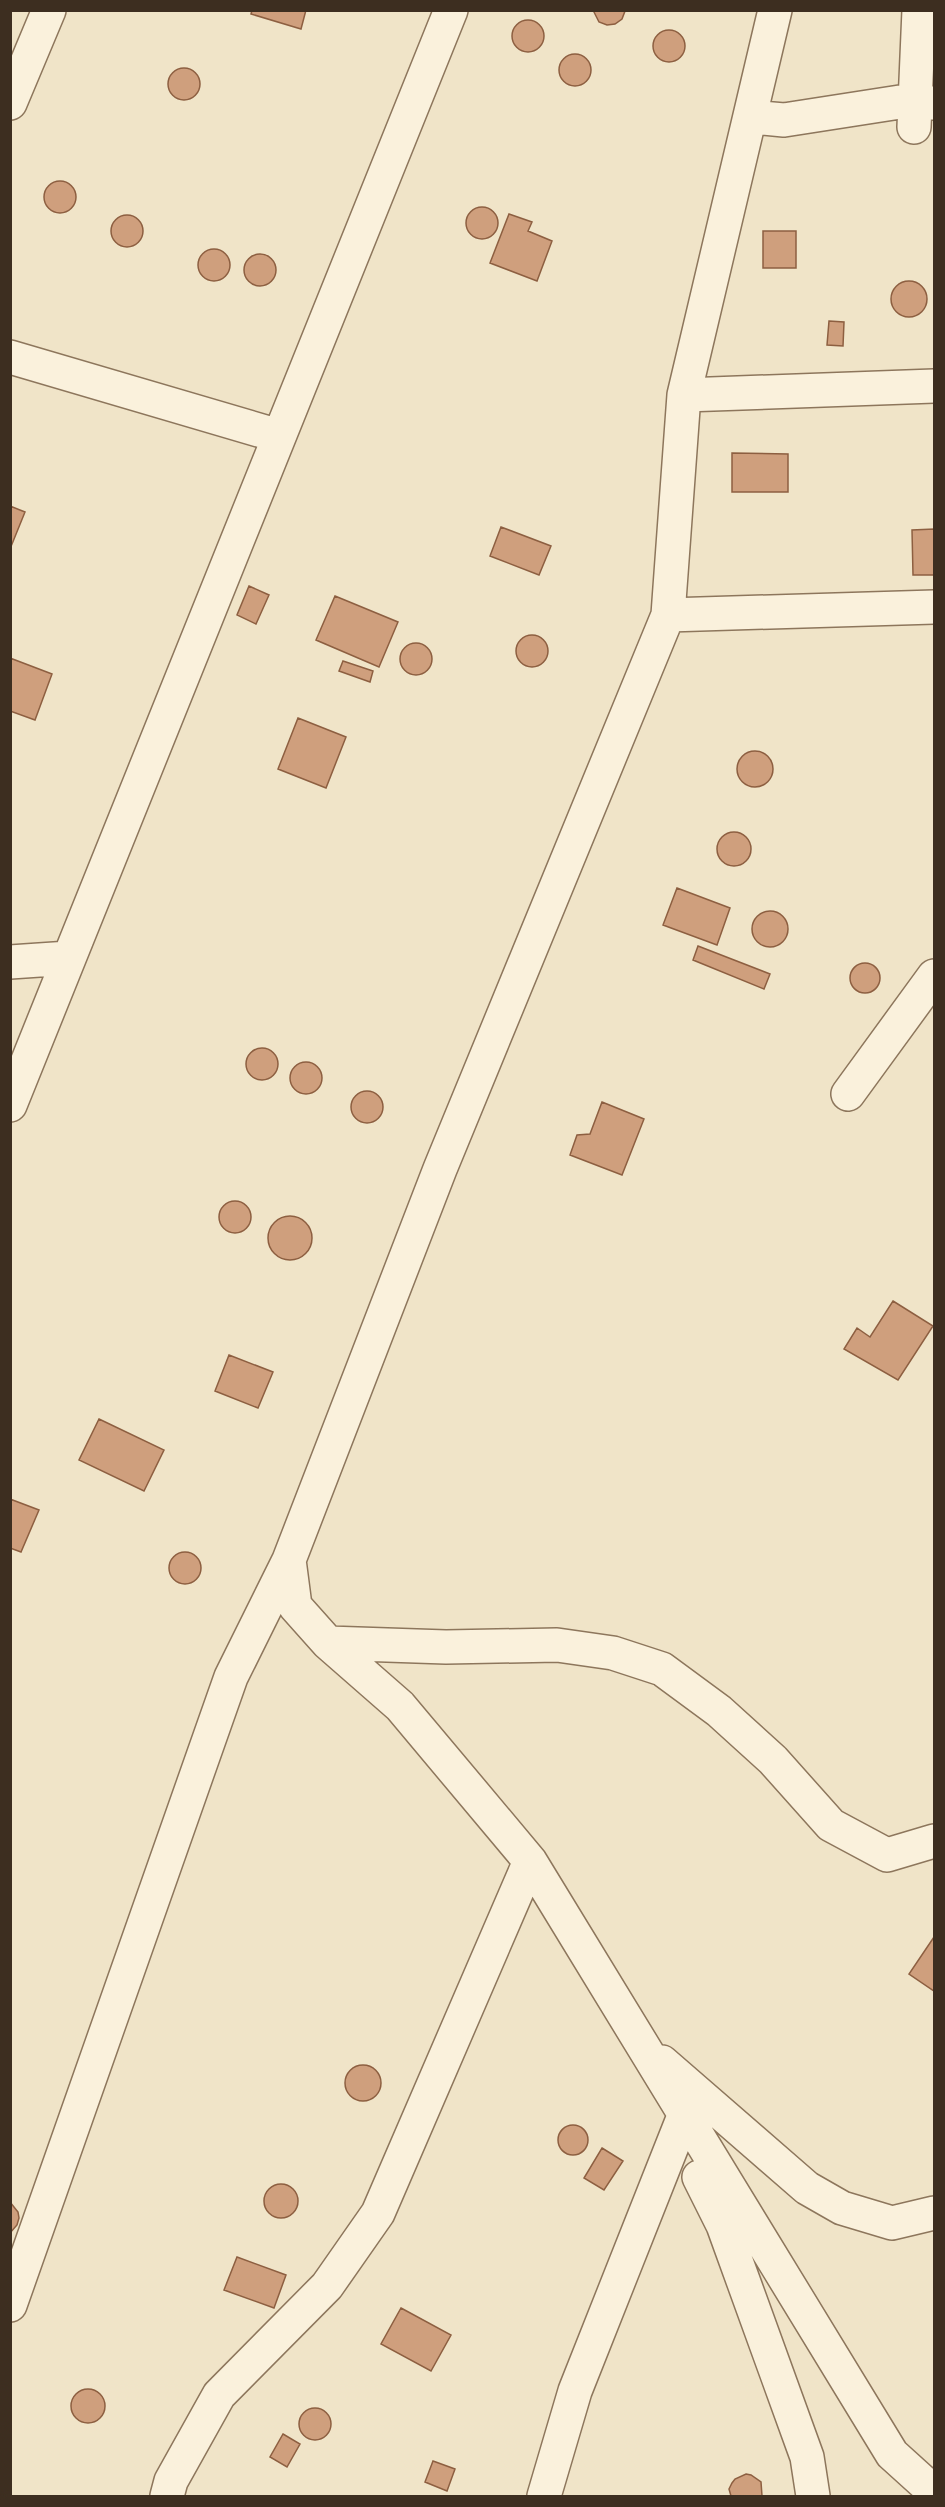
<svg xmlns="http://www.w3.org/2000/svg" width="945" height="2507" font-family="Merriweather,serif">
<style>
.building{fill:#cf9f7d;stroke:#8d5f41;stroke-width:1.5}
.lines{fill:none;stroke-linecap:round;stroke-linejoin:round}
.street-casing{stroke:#8d765c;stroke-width:36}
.street{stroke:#faf1dc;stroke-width:33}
</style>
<rect width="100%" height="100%" fill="#f0e4c8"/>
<!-- building -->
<path class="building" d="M 252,10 L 306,10 L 301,29 L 251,14 Z
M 593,10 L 625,10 L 625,11 L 622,19 L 615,24 L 607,25 L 599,22 Z
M512 36a16 16 0 1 1 32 0a16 16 0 1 1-32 0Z
M653 46a16 16 0 1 1 32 0a16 16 0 1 1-32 0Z
M559 70a16 16 0 1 1 32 0a16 16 0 1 1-32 0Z
M168 84a16 16 0 1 1 32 0a16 16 0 1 1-32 0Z
M44 197a16 16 0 1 1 32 0a16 16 0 1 1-32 0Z
M466 223a16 16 0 1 1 32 0a16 16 0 1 1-32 0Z
M 509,214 L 532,222 L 528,231 L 552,241 L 537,281 L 490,263 Z
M111 231a16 16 0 1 1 32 0a16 16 0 1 1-32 0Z
M 763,231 L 796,231 L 796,268 L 763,268 Z
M198 265a16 16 0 1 1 32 0a16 16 0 1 1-32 0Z
M244 270a16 16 0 1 1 32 0a16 16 0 1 1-32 0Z
M891 299a18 18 0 1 1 36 0a18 18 0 1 1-36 0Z
M 829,321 L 844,322 L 843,346 L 827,345 Z
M 732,453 L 788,454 L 788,492 L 732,492 Z
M 10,506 L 25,512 L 10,549 Z
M 501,527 L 551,546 L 539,575 L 490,556 Z
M 934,529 L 934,575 L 913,575 L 912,530 Z
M 249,586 L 269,595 L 256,624 L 237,615 Z
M 335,596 L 398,622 L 379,667 L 316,640 Z
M516 651a16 16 0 1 1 32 0a16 16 0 1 1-32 0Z
M400 659a16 16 0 1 1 32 0a16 16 0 1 1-32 0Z
M 10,658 L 52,674 L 35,720 L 10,711 Z
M 343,661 L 373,671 L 370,682 L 339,671 Z
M 298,718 L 346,737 L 326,788 L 278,769 Z
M737 769a18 18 0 1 1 36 0a18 18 0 1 1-36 0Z
M717 849a17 17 0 1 1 34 0a17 17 0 1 1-34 0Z
M 677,888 L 730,908 L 717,945 L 663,925 Z
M752 929a18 18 0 1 1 36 0a18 18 0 1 1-36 0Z
M 698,946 L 770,974 L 764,989 L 693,960 Z
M850 978a15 15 0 1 1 30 0a15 15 0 1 1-30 0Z
M246 1064a16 16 0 1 1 32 0a16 16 0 1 1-32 0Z
M290 1078a16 16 0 1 1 32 0a16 16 0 1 1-32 0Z
M351 1107a16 16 0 1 1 32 0a16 16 0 1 1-32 0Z
M 602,1102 L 644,1119 L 622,1175 L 570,1155 L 577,1135 L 590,1134 Z
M219 1217a16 16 0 1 1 32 0a16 16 0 1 1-32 0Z
M268 1238a22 22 0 1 1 44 0a22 22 0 1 1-44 0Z
M 893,1301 L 933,1326 L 898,1380 L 844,1349 L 857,1328 L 870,1337 Z
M 229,1355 L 273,1372 L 258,1408 L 215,1391 Z
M 99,1419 L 164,1450 L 144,1491 L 79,1460 Z
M 10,1499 L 39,1510 L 21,1552 L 10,1548 Z
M169 1568a16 16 0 1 1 32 0a16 16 0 1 1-32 0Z
M 934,1937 L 934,1991 L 909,1974 Z
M345 2083a18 18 0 1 1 36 0a18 18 0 1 1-36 0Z
M558 2140a15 15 0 1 1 30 0a15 15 0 1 1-30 0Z
M 602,2148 L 623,2161 L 604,2190 L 584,2178 Z
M264 2201a17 17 0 1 1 34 0a17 17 0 1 1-34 0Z
M 10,2202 L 18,2212 L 19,2218 L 17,2225 L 10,2233 Z
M 237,2257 L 286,2275 L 274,2308 L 224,2290 Z
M 401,2308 L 451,2335 L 431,2371 L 381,2344 Z
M71 2406a17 17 0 1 1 34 0a17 17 0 1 1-34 0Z
M299 2424a16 16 0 1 1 32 0a16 16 0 1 1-32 0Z
M 283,2434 L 300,2444 L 287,2467 L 270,2457 Z
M 433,2461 L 455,2469 L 447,2491 L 425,2482 Z
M 746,2474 L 751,2475 L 761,2482 L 762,2496 L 731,2496 L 729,2489 L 732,2483 L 735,2479 Z"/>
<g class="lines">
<!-- street casing -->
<g class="street-casing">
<path id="street" d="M 10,103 L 49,10
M 751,117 L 784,120 L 900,102 L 934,103
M 914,127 L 919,10
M 10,357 L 279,436
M 684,395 L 934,386
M 668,615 L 934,607
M 10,962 L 69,958
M 848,1094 L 934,976
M 10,1105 L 451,10
M 289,1560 L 295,1606 L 328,1643 L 400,1706 L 530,1861 L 892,2454 L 934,2492
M 328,1643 L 446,1647 L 557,1645 L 613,1653 L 662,1669 L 719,1711 L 773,1760 L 831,1825 L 887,1855 L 934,1841
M 662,2062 L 807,2188 L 842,2208 L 892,2223 L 934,2213
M 699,2177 L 723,2225 L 807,2457 L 813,2496
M 10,2305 L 231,1677 L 289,1560 L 440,1169 L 668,615 L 684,395 L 775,10
M 167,2496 L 171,2481 L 219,2395 L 327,2286 L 378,2213 L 530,1861
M 544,2496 L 575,2391 L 684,2116"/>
</g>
<!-- street -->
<use href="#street" class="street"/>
</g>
<!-- border -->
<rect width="945" height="2507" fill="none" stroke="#3d2e20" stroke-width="24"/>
</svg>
